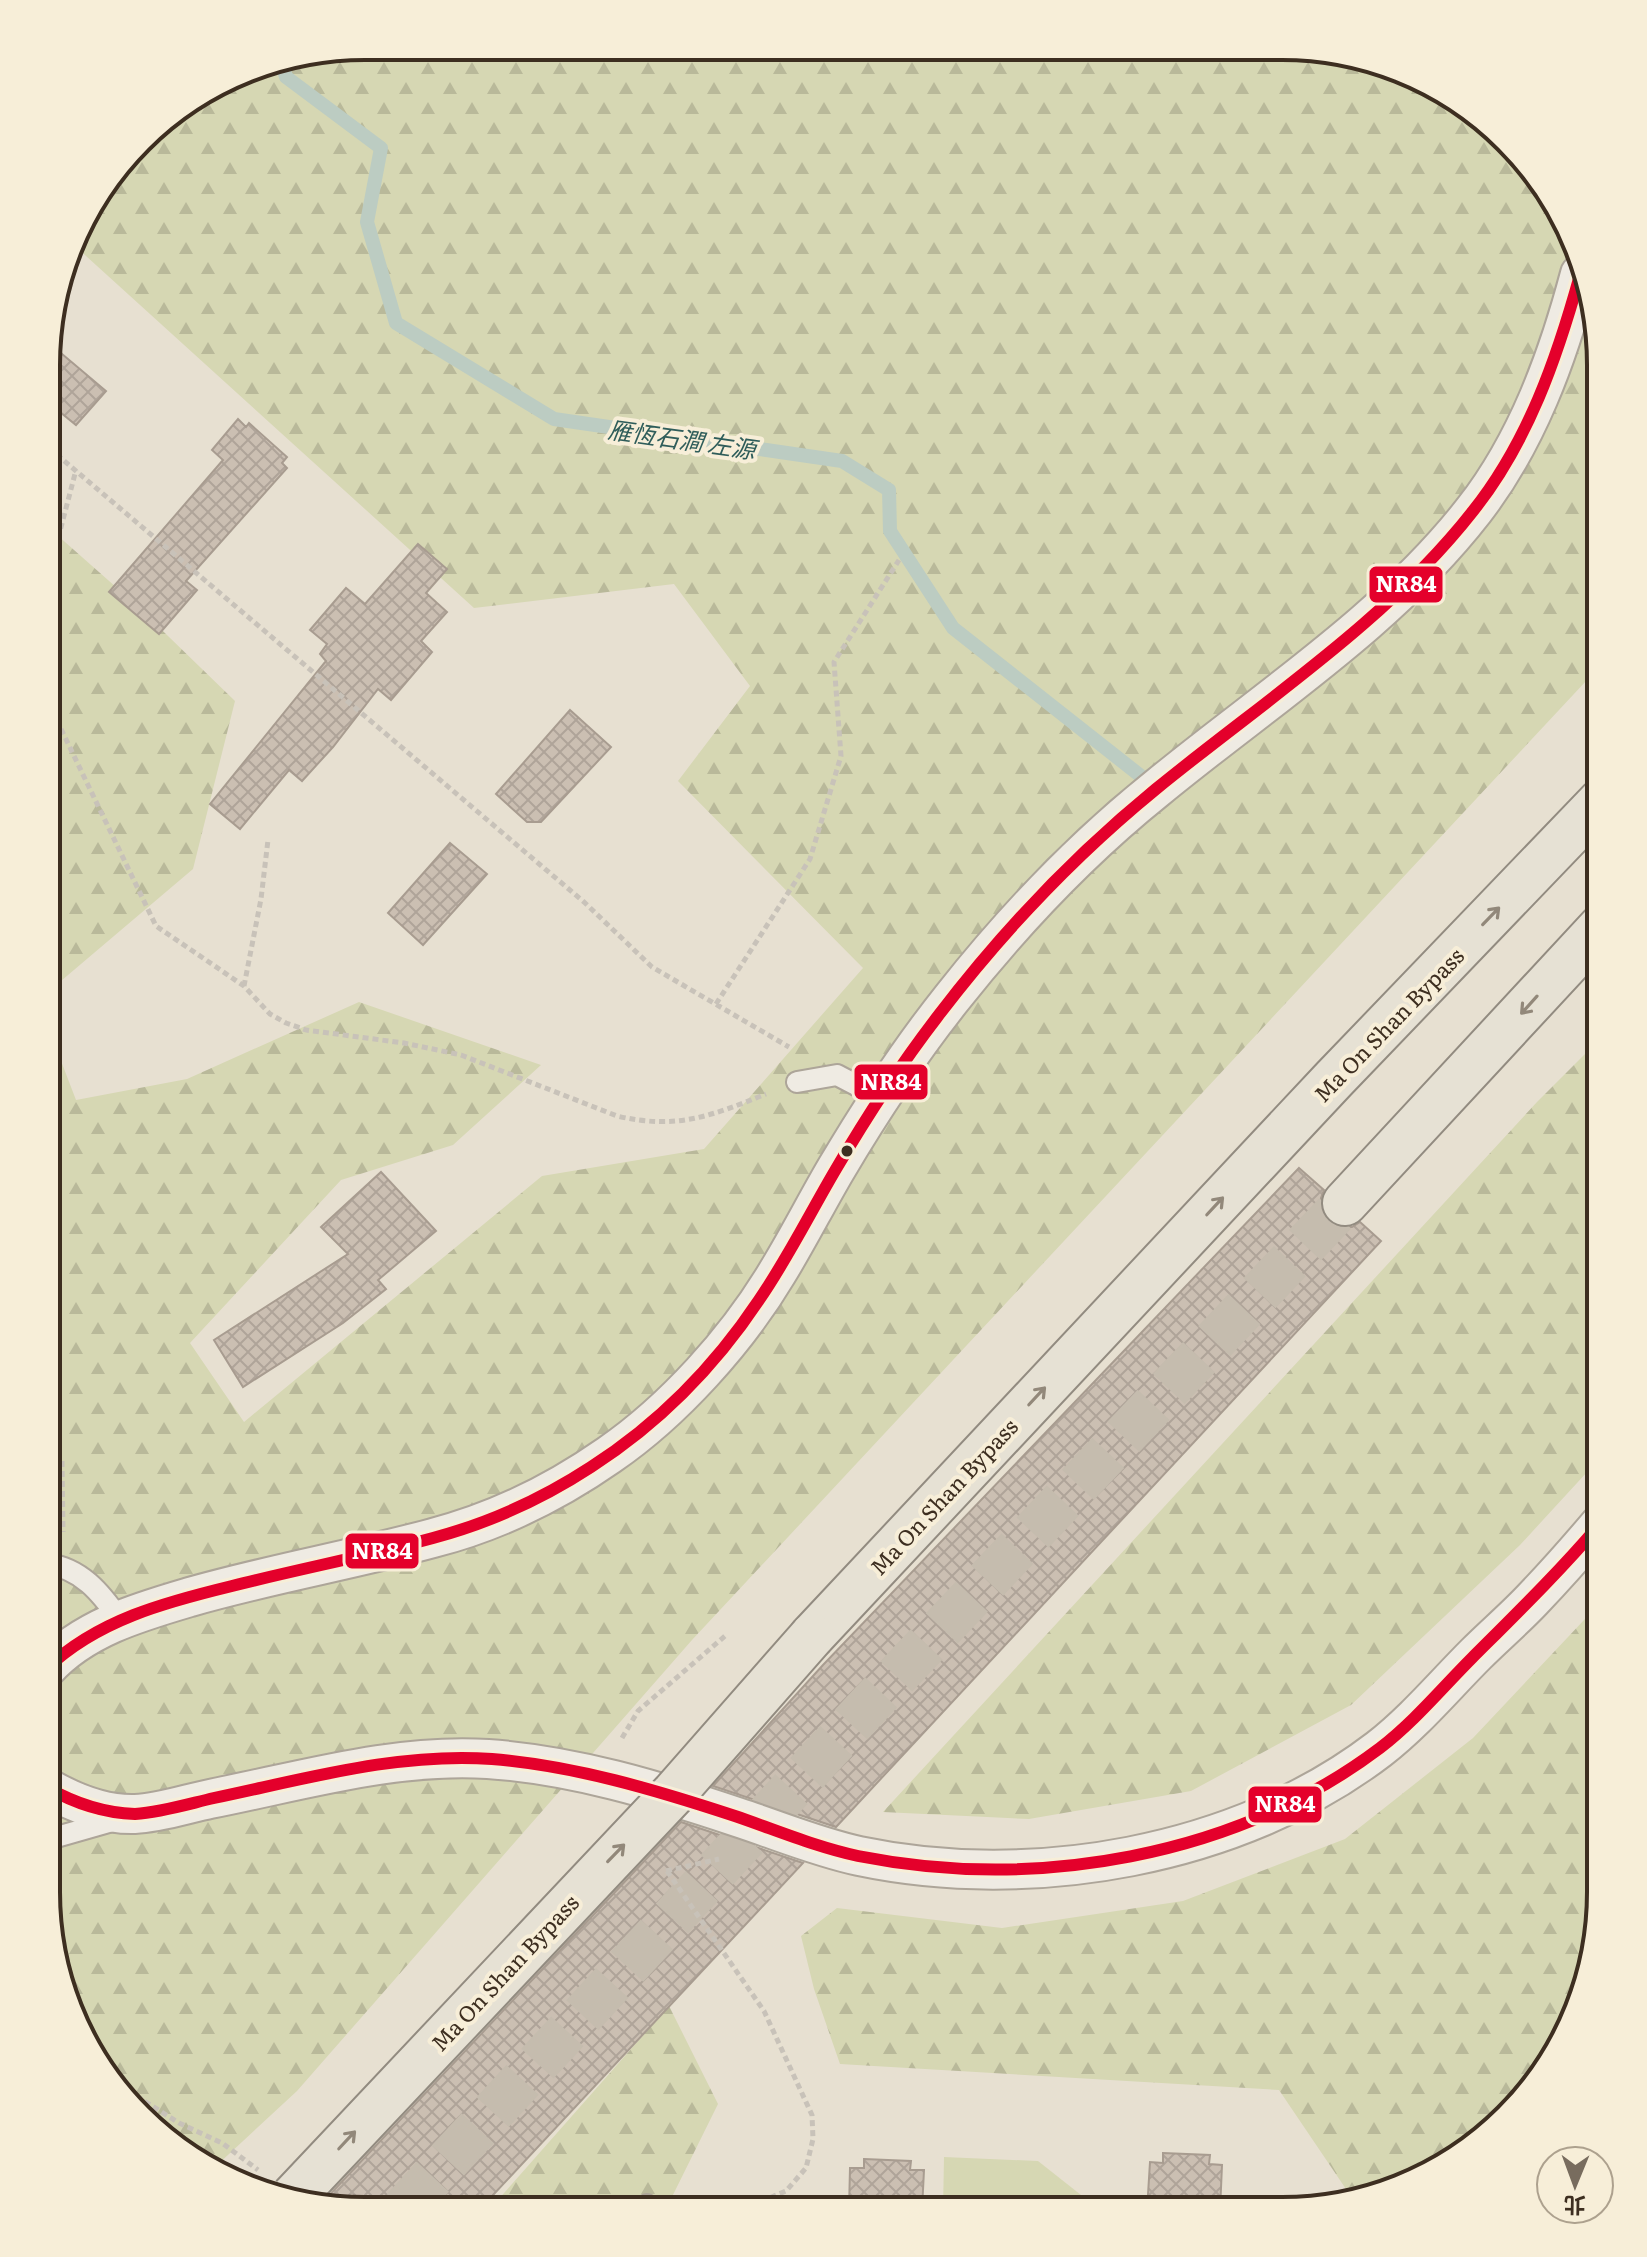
<svg xmlns="http://www.w3.org/2000/svg" width="1647" height="2257" font-family="Literata,'Noto Sans TC',serif">
<style>
.forest{fill:url(#forest-firs)}
.green{fill:#d6d7b3}
.lines{fill:none;stroke-linecap:round;stroke-linejoin:round}
.stream{stroke:#bcccc2;stroke-width:14}
.building{fill:url(#building-cross-hatch);stroke:#a89c90;stroke-width:2}
.primary-tunnel{stroke:#c5bcae;stroke-width:44;stroke-dasharray:44 22;stroke-linecap:butt}
.lane-casing{stroke:#ada599;stroke-width:24}
.street-casing{stroke:#ada599;stroke-width:42}
.primary-casing{stroke:#928b80;stroke-width:48}
.path{stroke:#c8c2b9;stroke-width:5;stroke-dasharray:6 4;stroke-linecap:butt}
.lane{stroke:#efebe3;stroke-width:20}
.street{stroke:#efebe3;stroke-width:38}
.primary{stroke:#e6e1d4;stroke-width:44}
.primary-bridge-casing{stroke:#928b80;stroke-width:48;stroke-linecap:butt}
.primary-bridge{stroke:#e6e1d4;stroke-width:44}
.bus-1-casing{stroke:#f7eed8;stroke-width:18}
.bus-1{stroke:#e4002b;stroke-width:12}
.oneway{stroke:#92887a}
.bus-dot{fill:#3d2e20;stroke:#f7eed8;stroke-width:3}
.labels{text-anchor:middle;dominant-baseline:central;stroke-width:8;stroke-linejoin:round;paint-order:stroke}
.street-label{font-size:22px;fill:#3d2e20;stroke:#f7eed8}
.water-label{font-size:24px;font-style:italic;fill:#2f5d5a;stroke:#f7eed8}
.rim{fill:none;stroke:#3d2e20;stroke-width:4}
.line-badge{stroke:#f7eed8;stroke-width:3}
.badge-label{font-size:22px;text-anchor:middle;font-weight:bold;fill:#fff}
</style>
<defs>
<pattern id="forest-firs" width="22" height="20" patternUnits="userSpaceOnUse" patternTransform="scale(2)"><rect width="22" height="20" fill="#d6d7b3"/><path d="M5 1l3.5 6h-7zM16 11l3.5 6h-7z" fill="#b9b99a"/></pattern>
<pattern id="building-cross-hatch" width="8" height="8" patternUnits="userSpaceOnUse" patternTransform="scale(2)"><rect width="8" height="8" fill="#cbbfb2"/><path d="M0 0l8 8M0 8l8-8" fill="none" stroke="#afa499"/></pattern>
</defs>
<rect width="100%" height="100%" fill="#e7e0d1"/>
<!-- forest -->
<path class="forest" d="M 365,46 L 1324,49 L 1403,70 L 1476,112 L 1568,224 L 1601,365 L 1601,665 L 692,1640 L 297,2091 L 215,2167 L 188,2157 L 126,2103 L 79,2033 L 46,1892 L 48,1027 L 76,1100 L 187,1079 L 359,1002 L 541,1065 L 453,1145 L 341,1180 L 190,1343 L 244,1422 L 542,1176 L 704,1149 L 863,968 L 678,781 L 750,686 L 674,584 L 474,608 L 75,246 L 89,206 L 155,125 L 262,63 Z
M 48,527 L 134,603 L 235,701 L 193,869 L 48,992 Z
M 1601,1038 L 1600,1458 L 1520,1545 L 1351,1705 L 1191,1791 L 1029,1819 L 883,1812 L 1537,1102 Z
M 1600,1603 L 1600,1913 L 1584,1995 L 1547,2069 L 1493,2131 L 1423,2178 L 1350,2195 L 1279,2090 L 840,2064 L 814,1989 L 801,1936 L 837,1908 L 1002,1928 L 1183,1901 L 1345,1839 L 1473,1738 Z
M 669,2006 L 718,2104 L 666,2209 L 490,2209 Z"/>
<!-- green -->
<path class="green" d="M 944,2157 L 1038,2161 L 1100,2210 L 943,2210 Z"/>
<g class="lines">
<!-- stream -->
<path class="stream" d="M 281,60 L 286,77 L 381,148 L 367,222 L 396,323 L 554,419 L 842,461 L 889,490 L 890,531 L 953,628 L 1156,788"/>
</g>
<!-- building -->
<path class="building" d="M 49,343 L 106,391 L 76,425 L 49,403 Z
M 238,419 L 246,427 L 249,423 L 287,457 L 282,463 L 287,468 L 186,581 L 197,590 L 159,634 L 109,592 L 223,460 L 212,450 Z
M 418,544 L 447,569 L 426,593 L 447,612 L 421,641 L 432,652 L 391,700 L 378,689 L 333,747 L 302,781 L 289,770 L 240,829 L 210,804 L 326,661 L 320,654 L 327,644 L 310,630 L 346,588 L 365,604 Z
M 570,710 L 611,747 L 541,822 L 527,822 L 496,794 Z
M 450,843 L 487,874 L 423,945 L 388,913 Z
M 1299,1168 L 1324,1190 L 1321,1198 L 1321,1210 L 1329,1222 L 1340,1227 L 1352,1227 L 1360,1222 L 1381,1241 L 836,1827 L 713,1786 L 823,1665 Z
M 381,1172 L 436,1231 L 378,1280 L 386,1289 L 343,1323 L 243,1387 L 214,1340 L 348,1254 L 321,1227 Z
M 681,1822 L 803,1863 L 480,2209 L 319,2206 Z
M 1163,2153 L 1210,2155 L 1209,2164 L 1222,2165 L 1220,2211 L 1147,2211 L 1150,2162 L 1163,2163 Z
M 864,2159 L 911,2161 L 910,2170 L 924,2170 L 922,2210 L 849,2210 L 850,2168 L 864,2168 Z"/>
<g class="lines">
<!-- primary-tunnel -->
<path class="primary-tunnel" d="M 403,2209 L 873,1701 L 1345,1203"/>
<!-- lane casing -->
<g class="lane-casing">
<path id="lane" d="M 797,1082 L 837,1075 L 881,1098
M 47,1564 C 81,1568 101,1593 120,1620
M 46,1840 L 116,1820
M 647,2209 L 647,2205"/>
</g>
<!-- street casing -->
<g class="street-casing">
<path id="street" d="M 46,1669 C 83,1628 139,1612 190,1597 C 270,1574 352,1560 433,1538 C 495,1522 556,1492 609,1455 C 673,1411 737,1340 777,1273 C 798,1239 816,1203 836,1169 C 871,1110 909,1052 952,998 C 1012,922 1080,850 1156,789 C 1264,700 1387,622 1474,510 C 1527,442 1558,357 1580,274
M 46,1787 C 72,1802 104,1815 135,1814 C 159,1813 186,1804 210,1799 C 301,1781 395,1753 488,1759 C 574,1765 656,1790 737,1817 C 777,1830 817,1847 859,1856 C 1030,1892 1238,1857 1379,1749 C 1415,1721 1444,1686 1476,1654 C 1494,1636 1514,1619 1532,1600 C 1555,1576 1578,1550 1600,1524"/>
</g>
<!-- primary casing -->
<g class="primary-casing">
<path id="primary" d="M 1345,1203 L 1601,927
M 812,1636 L 1334,1079 L 1601,801"/>
</g>
<!-- path -->
<path class="path" d="M 49,448 L 584,902 L 652,967 L 789,1047
M 48,577 L 76,470
M 48,702 L 156,926 L 244,986 L 270,1014 L 286,1023 L 306,1030 L 404,1043 L 461,1055 L 617,1116 C 677,1130 711,1116 766,1094
M 244,986 L 261,899 L 268,840
M 716,1004 L 810,859 L 841,756 L 834,662 L 899,560
M 62,1461 L 63,1532
M 622,1738 L 638,1711 L 725,1636
M 666,1871 L 719,1859
M 667,1871 L 764,2011 L 812,2115 L 813,2139 L 806,2168 L 786,2191 L 762,2201 L 732,2205 L 680,2206
M 111,2080 L 179,2123 L 222,2143 L 258,2170"/>
<!-- lane -->
<use href="#lane" class="lane"/>
<!-- street -->
<use href="#street" class="street"/>
<!-- primary -->
<use href="#primary" class="primary"/>
<!-- primary-bridge casing -->
<g class="primary-bridge-casing">
<path id="primary-bridge" d="M 293,2197 L 674,1793 L 812,1636"/>
</g>
<!-- primary-bridge -->
<use href="#primary-bridge" class="primary-bridge"/>
<!-- bus-1 casing -->
<g class="bus-1-casing">
<path id="bus-1" d="M 46,1669 C 97,1620 166,1602 232,1586 C 299,1569 367,1556 433,1538 C 489,1523 542,1499 591,1467 C 658,1424 715,1366 759,1300 C 788,1258 810,1213 836,1169 C 867,1116 901,1064 938,1016 C 1002,932 1074,856 1156,789 C 1265,700 1386,622 1473,511 C 1528,442 1557,358 1580,275
M 46,1787 C 74,1803 103,1813 135,1814 C 162,1812 188,1804 214,1798 C 305,1779 399,1752 492,1759 C 576,1766 656,1790 735,1816 C 776,1830 816,1847 858,1856 C 1035,1891 1234,1858 1380,1748 C 1414,1722 1442,1688 1472,1658 C 1516,1614 1560,1571 1600,1524"/>
</g>
<!-- bus-1 -->
<use href="#bus-1" class="bus-1"/>
</g>
<!-- one-way arrows -->
<defs><path id="oneway-shaft" d="M-6 0H5M1.5-3L5.5 0L1.5 3" fill="none" stroke-width="1.6" stroke-linecap="round" stroke-linejoin="round" transform="scale(2)"/></defs>
<g class="oneway">
<use href="#oneway-shaft" transform="translate(1491 916) rotate(-46)"/>
<use href="#oneway-shaft" transform="translate(1529 1005) rotate(132)"/>
<use href="#oneway-shaft" transform="translate(1215 1206) rotate(-47)"/>
<use href="#oneway-shaft" transform="translate(1037 1396) rotate(-47)"/>
<use href="#oneway-shaft" transform="translate(616 1853) rotate(-46)"/>
<use href="#oneway-shaft" transform="translate(347 2140) rotate(-47)"/>
</g>
<!-- markers -->
<circle class="bus-dot" cx="847" cy="1151" r="7"/>
<g class="labels">
<!-- street labels -->
<g class="street-label">
<text transform="translate(1388 1024) rotate(-46)">Ma On Shan Bypass</text>
<text transform="translate(943 1496) rotate(-47)">Ma On Shan Bypass</text>
<text transform="translate(504 1972) rotate(-47)">Ma On Shan Bypass</text>
</g>
<!-- water labels -->
<g class="water-label">
<text transform="translate(682 438) rotate(8)">雁恆石澗 左源</text>
</g>
</g>
<!-- crop -->
<path d="M0 0H1647V2257H0ZM365 60H1282A305 305 0 0 1 1587 365V1892A305 305 0 0 1 1282 2197H365A305 305 0 0 1 60 1892V365A305 305 0 0 1 365 60Z" fill="#f7eed8" fill-rule="evenodd"/>
<path class="rim" d="M365 60H1282A305 305 0 0 1 1587 365V1892A305 305 0 0 1 1282 2197H365A305 305 0 0 1 60 1892V365A305 305 0 0 1 365 60Z"/>
<g class="line-badge">
<rect x="1368" y="565" width="76" height="39" rx="8" fill="#e4002b"/>
<rect x="853" y="1063" width="76" height="38" rx="8" fill="#e4002b"/>
<rect x="344" y="1532" width="76" height="38" rx="8" fill="#e4002b"/>
<rect x="1247" y="1785" width="76" height="39" rx="8" fill="#e4002b"/>
</g>
<g class="badge-label">
<text x="1406" y="592">NR84</text>
<text x="891" y="1090">NR84</text>
<text x="382" y="1559">NR84</text>
<text x="1285" y="1812">NR84</text>
</g>
<!-- north arrow -->
<g transform="translate(1575 2185) rotate(181)"><circle r="38" fill="#f7eed8" stroke="#ada18e" stroke-width="2"/>
<path d="M0-6L14 30L0 20L-14 30Z" fill="#786c5e"/>
<text y="-12" font-size="22" font-weight="bold" text-anchor="middle" fill="#3d2e20">北</text>
</g>
</svg>
